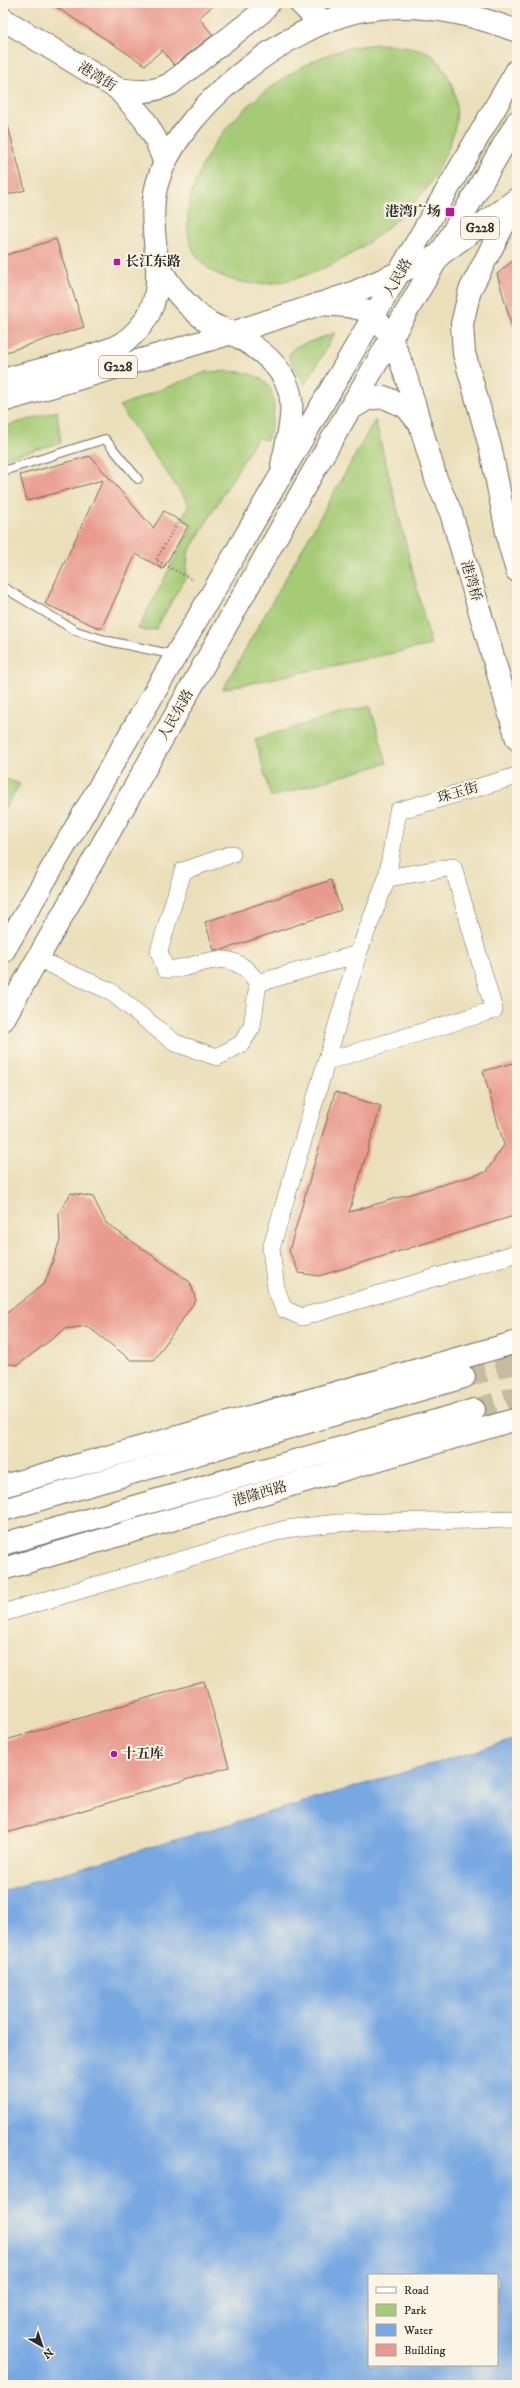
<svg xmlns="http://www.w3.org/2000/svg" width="520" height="2388" font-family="'IM FELL DW Pica','Noto Serif SC',serif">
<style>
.green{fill:#a5cb76;stroke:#687b50}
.water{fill:#78a8e2;stroke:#526a86;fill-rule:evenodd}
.building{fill:#e99a8e}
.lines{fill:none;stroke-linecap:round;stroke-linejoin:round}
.highway-tunnel{stroke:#c5bb9e;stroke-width:22;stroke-dasharray:22 11;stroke-linecap:butt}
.lane-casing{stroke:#6e6a5d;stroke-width:10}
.street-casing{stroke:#6e6a5d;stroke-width:18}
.secondary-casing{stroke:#6e6a5d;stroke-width:24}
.primary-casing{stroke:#6e6a5d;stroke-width:24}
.highway-casing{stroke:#6e6a5d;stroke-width:24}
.path{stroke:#6e6a5d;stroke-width:2.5;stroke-dasharray:1 3;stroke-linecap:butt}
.lane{stroke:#fff;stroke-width:8}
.street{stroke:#fff;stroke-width:17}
.secondary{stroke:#fff;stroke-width:22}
.primary{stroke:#fff;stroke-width:22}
.highway{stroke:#fff;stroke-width:22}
.poi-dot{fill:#b5179e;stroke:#fcf5e5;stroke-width:1.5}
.labels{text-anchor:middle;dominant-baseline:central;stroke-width:4;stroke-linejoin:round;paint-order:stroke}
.shield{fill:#fcf5e5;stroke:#6a6863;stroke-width:1}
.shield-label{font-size:13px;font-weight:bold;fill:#2b2b2b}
.street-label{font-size:14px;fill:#2b2b2b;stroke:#fcf5e5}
.poi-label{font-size:14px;font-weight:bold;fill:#2b2b2b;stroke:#fcf5e5;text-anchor:start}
</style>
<rect width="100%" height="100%" fill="#fcf5e5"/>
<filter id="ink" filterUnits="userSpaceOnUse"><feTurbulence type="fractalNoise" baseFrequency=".025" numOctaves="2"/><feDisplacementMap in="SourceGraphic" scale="8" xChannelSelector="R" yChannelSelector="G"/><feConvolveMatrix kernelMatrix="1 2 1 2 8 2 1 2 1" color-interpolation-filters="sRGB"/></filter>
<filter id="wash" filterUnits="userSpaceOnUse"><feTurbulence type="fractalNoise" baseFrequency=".012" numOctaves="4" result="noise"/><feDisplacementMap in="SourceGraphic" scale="16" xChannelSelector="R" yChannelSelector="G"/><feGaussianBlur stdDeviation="0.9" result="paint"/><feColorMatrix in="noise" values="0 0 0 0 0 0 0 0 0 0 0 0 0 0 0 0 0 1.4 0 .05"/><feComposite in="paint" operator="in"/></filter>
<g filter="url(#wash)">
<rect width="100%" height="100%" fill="#ebdfbb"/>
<!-- green -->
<path class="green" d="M 376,44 C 393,45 411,45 427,52 C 434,55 442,65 446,72 C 464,104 457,134 440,165 C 435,174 430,185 424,192 C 389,232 338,270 285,281 C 267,285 248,285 230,279 C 168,260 185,193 211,150 C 236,108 294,64 341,50 C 352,46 365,46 376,44 Z
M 335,333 L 305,385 L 288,356 L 295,347 Z
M 206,372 C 218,372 233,370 246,373 C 282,380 276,413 267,440 L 257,438 L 188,553 L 186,576 L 156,629 L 147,631 L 138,629 L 193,524 L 182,519 L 189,504 L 119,406 Z
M 57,411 L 61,443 L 3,458 L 3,427 Z
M 375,420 L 431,645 L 223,689 Z
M 370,705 L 387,763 L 271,797 L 255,739 Z
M 3,778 L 20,784 L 3,811 Z"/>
<!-- water -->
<path class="water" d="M 517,1739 L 517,2385 L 3,2385 L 3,1891 ZM 369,2275 L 497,2275 L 497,2365 L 369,2365 Z"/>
<g id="blocks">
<!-- building -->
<path class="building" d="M 50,3 L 216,3 L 199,18 L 213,35 L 174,65 L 162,50 L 145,65 Z
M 8,126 L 25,190 L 3,196 L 3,127 Z
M 56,239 L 84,327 L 3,353 L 3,256 Z
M 517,257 L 517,326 L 512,327 L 497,274 Z
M 90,456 L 153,528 L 164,511 L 188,526 L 163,569 L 136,554 L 101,629 L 45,604 L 103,480 L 27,501 L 20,475 Z
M 331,880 L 341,910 L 222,950 L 214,950 L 205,922 Z
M 517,1062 L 517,1215 L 319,1276 L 299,1273 L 289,1251 L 335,1092 L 381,1106 L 349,1212 L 486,1172 L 504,1145 L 483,1071 Z
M 71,1193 L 93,1197 L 106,1223 L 190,1282 L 196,1300 L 154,1360 L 131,1360 L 87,1326 L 65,1329 L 18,1365 L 3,1363 L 3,1316 L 45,1283 L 60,1240 L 59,1213 Z
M 204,1681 L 229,1767 L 3,1834 L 3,1741 Z"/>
</g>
</g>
<g filter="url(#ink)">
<use href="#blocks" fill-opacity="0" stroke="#6e6a5d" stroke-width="1"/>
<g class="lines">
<!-- highway-tunnel -->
<path class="highway-tunnel" d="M 464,1377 L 517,1362
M 474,1410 L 517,1397"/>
<!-- lane casing -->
<g class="lane-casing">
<path id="lane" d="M 3,471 L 105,439 L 138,479
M 3,587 L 76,631 L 108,641 L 175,655"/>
</g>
<!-- street casing -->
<g class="street-casing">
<path id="street" d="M 517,776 L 398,811 L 387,878 L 358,954 L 271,1249 L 276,1289 L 284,1309 L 302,1317 L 517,1253
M 232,854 L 183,871 L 159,951 L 165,969 C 190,972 216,950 240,965 C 247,968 253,977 258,983
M 51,965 L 110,991 L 175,1043 L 217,1057 L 241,1044 L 252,1027 L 258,983 L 358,954
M 327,1061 L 494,1010 L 453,867 L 387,878
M 3,1613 L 286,1529 L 337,1523 L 517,1519"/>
</g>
<!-- secondary casing -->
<g class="secondary-casing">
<path id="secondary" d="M 3,19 L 118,89 L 144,119 L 156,140 L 164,161
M 118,89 C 138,92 152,93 170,84 L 262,12 L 269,3
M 464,353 L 491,450 L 509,543 L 517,571
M 349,410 L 367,399 L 384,397 L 406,407 L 420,424 L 436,479 L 451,513 L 517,739
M 3,1486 L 517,1342
M 3,1569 L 517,1419"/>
</g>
<!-- primary casing -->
<g class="primary-casing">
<path id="primary" d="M 300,3 L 310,13 L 326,21
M 157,263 C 170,287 186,306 208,322 C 216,327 225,329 233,334 C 256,346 281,364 289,390 C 296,411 286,445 282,465
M 318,304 C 332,305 348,305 361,309 C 396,320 410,393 420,424
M 464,353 L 462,324 L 470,290 L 517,199
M 3,952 L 517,70
M 3,1020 L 313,472 L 517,122"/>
</g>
<!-- highway casing -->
<g class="highway-casing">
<path id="highway" d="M 3,380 C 38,370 79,361 113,348 C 125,343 136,333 144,322 C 171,284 147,236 155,193 C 169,114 289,23 365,10 C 416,1 470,13 517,31
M 3,401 L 232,333 L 350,294 L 441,254 L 517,199
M 3,1510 L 464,1377
M 3,1544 L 474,1410"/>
</g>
<!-- path -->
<path class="path" d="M 179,520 L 156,560 L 193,580"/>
<!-- lane -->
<use href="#lane" class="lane"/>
<!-- street -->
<use href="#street" class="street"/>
<!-- secondary -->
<use href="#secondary" class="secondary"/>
<!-- primary -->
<use href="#primary" class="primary"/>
<!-- highway -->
<use href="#highway" class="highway"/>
</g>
</g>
<!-- markers -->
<g class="poi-dot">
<rect x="445" y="207" width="10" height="10" rx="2"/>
<rect x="113" y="258" width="8" height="8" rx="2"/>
<circle cx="114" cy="1754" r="4"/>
</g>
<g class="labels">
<!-- shield labels -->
<g class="shield">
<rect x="461" y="217" width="38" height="22" rx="3"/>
<rect x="99" y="356" width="38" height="22" rx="3"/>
</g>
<g class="shield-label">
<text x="480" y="228">G228</text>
<text x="118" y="367">G228</text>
</g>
<!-- street labels -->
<g class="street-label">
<text transform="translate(97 77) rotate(32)">港湾街</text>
<text transform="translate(398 278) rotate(-60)">人民路</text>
<text transform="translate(471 581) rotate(74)">港湾桥</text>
<text transform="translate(176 715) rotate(-60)">人民东路</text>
<text transform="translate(458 793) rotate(-16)">珠玉街</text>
<text transform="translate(260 1494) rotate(-16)">港隆西路</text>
</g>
<!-- poi labels -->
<g class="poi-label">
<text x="441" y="212" text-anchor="end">港湾广场</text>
<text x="125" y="262">长江东路</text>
<text x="122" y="1754">十五库</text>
</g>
</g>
<!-- margin -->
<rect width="520" height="2388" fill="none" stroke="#fcf5e5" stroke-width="16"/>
<!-- legend -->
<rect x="368" y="2274" width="130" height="92" fill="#fcf5e5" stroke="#a8a49b"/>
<rect x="376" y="2287" width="20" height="6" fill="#ffffff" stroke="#a8a49b"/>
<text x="404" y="2294" font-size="12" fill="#2b2b2b">Road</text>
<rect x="376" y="2304" width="20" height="12" fill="#a5cb76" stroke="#a8a49b"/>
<text x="404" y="2314" font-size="12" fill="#2b2b2b">Park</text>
<rect x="376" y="2324" width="20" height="12" fill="#78a8e2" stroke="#a8a49b"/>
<text x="404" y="2334" font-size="12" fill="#2b2b2b">Water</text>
<rect x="376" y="2344" width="20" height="12" fill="#e99a8e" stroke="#a8a49b"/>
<text x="404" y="2354" font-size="12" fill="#2b2b2b">Building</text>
<!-- north arrow -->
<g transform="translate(42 2346) rotate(141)" stroke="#fcf5e5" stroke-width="3" paint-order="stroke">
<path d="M0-3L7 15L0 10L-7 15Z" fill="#2b2b2b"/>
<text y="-6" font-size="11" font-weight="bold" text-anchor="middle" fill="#2b2b2b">N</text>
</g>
</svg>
